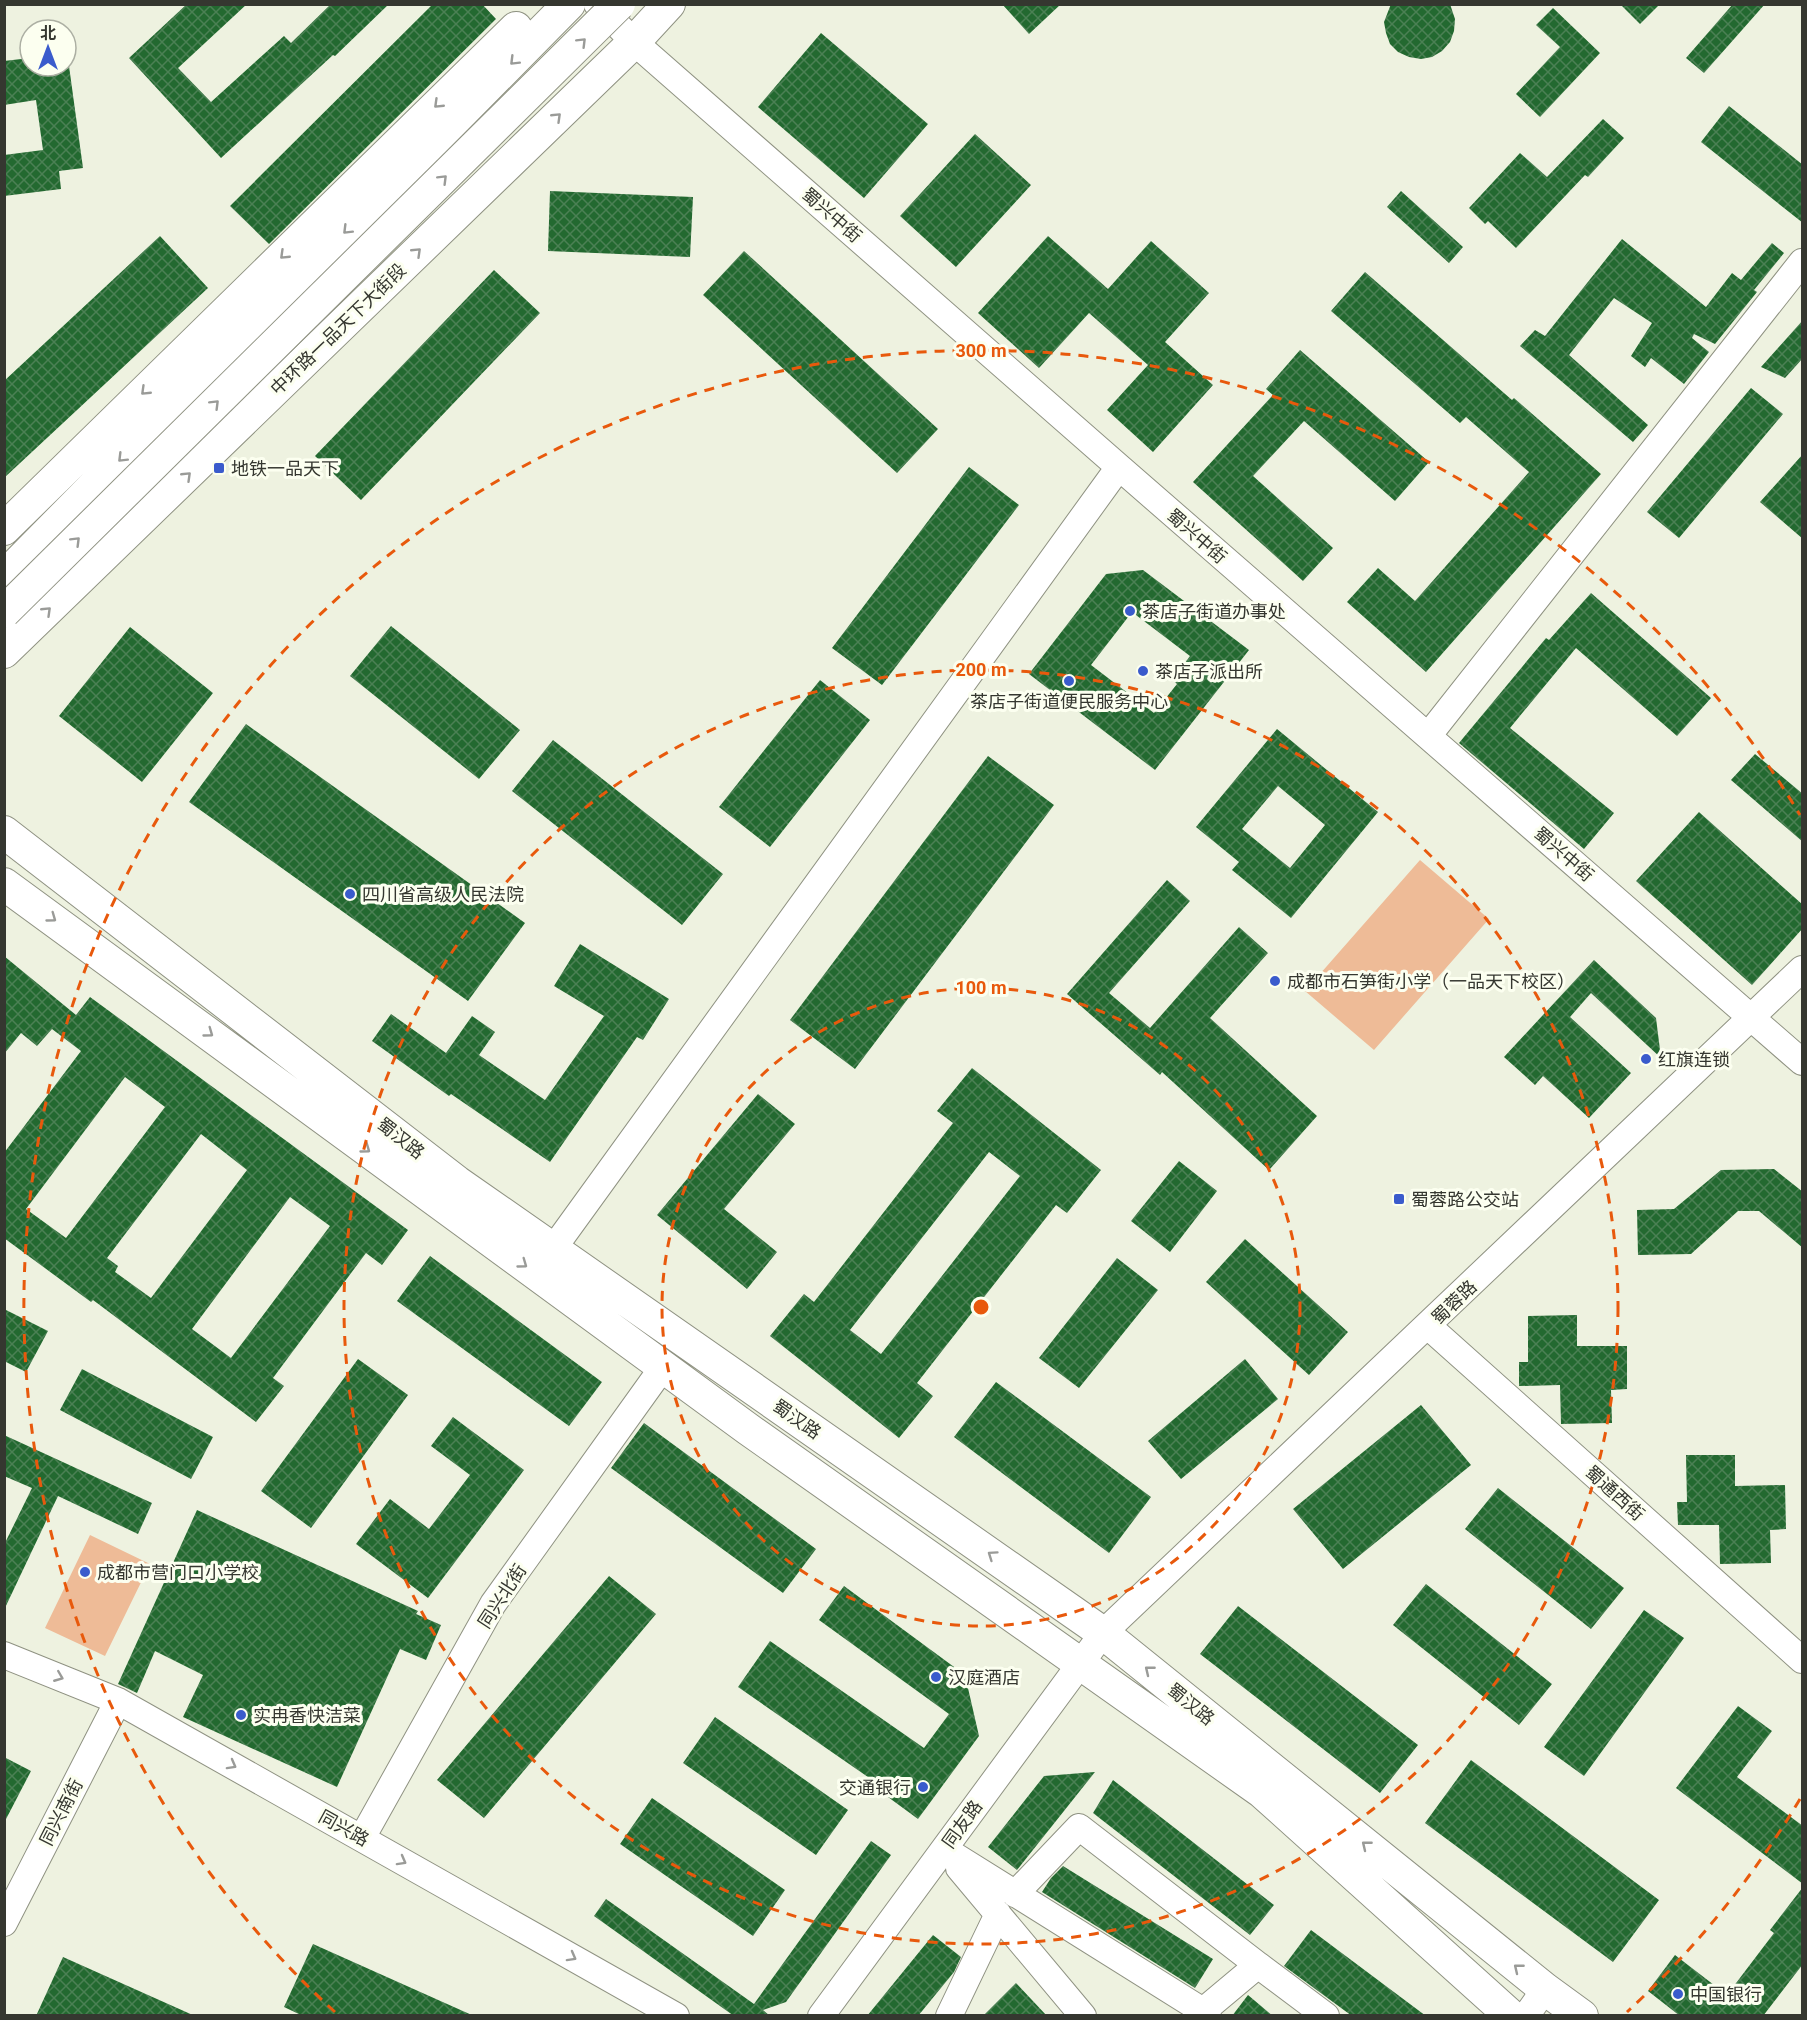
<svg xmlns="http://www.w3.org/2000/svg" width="1807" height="2020" font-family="Roboto,'Noto Sans SC',sans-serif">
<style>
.garden{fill:#eebb97}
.building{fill:url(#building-cross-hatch);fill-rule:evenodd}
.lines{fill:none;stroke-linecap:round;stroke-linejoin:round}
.minor-casing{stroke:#8f9282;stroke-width:28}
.major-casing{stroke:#8f9282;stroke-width:34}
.minor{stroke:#fff;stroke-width:26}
.major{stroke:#fff;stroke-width:32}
.major-bridge-casing{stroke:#8f9282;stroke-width:34;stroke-linecap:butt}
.major-bridge{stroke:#fff;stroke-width:32}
.oneway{stroke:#9a9b98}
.ring{fill:none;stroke:#e8590c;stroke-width:3;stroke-dasharray:10 8}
.poi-dot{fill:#3a5bcc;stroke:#fcfff0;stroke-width:2}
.labels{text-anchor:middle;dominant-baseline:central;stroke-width:6;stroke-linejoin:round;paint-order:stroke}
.street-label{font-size:18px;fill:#353730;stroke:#fcfff0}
.poi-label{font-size:18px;fill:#353730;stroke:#fcfff0;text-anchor:start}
.centre{fill:#e8590c;stroke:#fcfff0;stroke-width:3}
.ring-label{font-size:18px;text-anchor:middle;font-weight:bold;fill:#e8590c;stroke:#fcfff0;stroke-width:6;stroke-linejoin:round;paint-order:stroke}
</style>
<defs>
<pattern id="building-cross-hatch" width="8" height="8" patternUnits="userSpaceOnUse" patternTransform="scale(1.5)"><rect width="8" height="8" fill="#236930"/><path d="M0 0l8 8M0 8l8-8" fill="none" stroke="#4b8054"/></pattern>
</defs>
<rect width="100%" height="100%" fill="#eef2e0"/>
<!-- garden -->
<path class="garden" d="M 1420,860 L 1489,919 L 1374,1050 L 1305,991 Z
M 90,1535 L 150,1564 L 105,1656 L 45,1628 Z"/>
<!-- building -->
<path class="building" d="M 187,4 L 247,4 L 178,68 L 211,102 L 284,36 L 291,43 L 331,4 L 389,4 L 335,56 L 333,55 L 221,158 L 129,58 Z
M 433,4 L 482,4 L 496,19 L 269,244 L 230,206 Z
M 1002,4 L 1061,4 L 1029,34 Z
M 1391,4 L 1450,4 L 1455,19 L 1454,31 L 1450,42 L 1442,51 L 1432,57 L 1421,59 L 1409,57 L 1398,52 L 1390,44 L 1386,33 L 1384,22 Z
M 1620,4 L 1660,4 L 1640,24 Z
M 1733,4 L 1765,4 L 1704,73 L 1686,58 Z
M 1553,8 L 1600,53 L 1540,117 L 1516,94 L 1560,47 L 1536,25 Z
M 821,33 L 928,124 L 864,198 L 758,107 Z
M 30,58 L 30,66 L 69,66 L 83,168 L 59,171 L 61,189 L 4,196 L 4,155 L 43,150 L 36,100 L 4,105 L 4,61 Z
M 1729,106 L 1803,165 L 1803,223 L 1701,142 Z
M 1603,119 L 1624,138 L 1588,177 L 1585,175 L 1516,248 L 1488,221 L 1485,224 L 1469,208 L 1520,153 L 1547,177 Z
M 975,134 L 1031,185 L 956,267 L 900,216 Z
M 550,191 L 693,197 L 690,257 L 548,251 Z
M 1401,191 L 1463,247 L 1449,263 L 1387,207 Z
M 160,236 L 208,288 L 4,478 L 4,381 Z
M 1048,236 L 1108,289 L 1151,241 L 1209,293 L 1165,342 L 1213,385 L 1153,452 L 1107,410 L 1148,365 L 1089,313 L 1039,368 L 978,313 Z
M 1622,239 L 1706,307 L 1732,273 L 1741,280 L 1772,243 L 1784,253 L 1754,290 L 1757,292 L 1715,344 L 1694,334 L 1692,338 L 1709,352 L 1684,384 L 1651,358 L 1645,367 L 1631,356 L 1652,323 L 1614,298 L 1569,355 L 1648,425 L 1633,442 L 1520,346 L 1535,330 L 1545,336 Z
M 744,251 L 938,429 L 897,473 L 703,295 Z
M 494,270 L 540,313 L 361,500 L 315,456 Z
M 1365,272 L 1512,400 L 1514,398 L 1601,474 L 1426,672 L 1347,602 L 1378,568 L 1415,601 L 1529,472 L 1466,417 L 1460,423 L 1331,311 Z
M 1803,320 L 1803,358 L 1785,378 L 1761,367 Z
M 1300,350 L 1429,462 L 1395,501 L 1304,421 L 1253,476 L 1333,548 L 1303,581 L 1193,482 L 1273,395 L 1266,389 Z
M 1751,388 L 1783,414 L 1679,538 L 1647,512 Z
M 1803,454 L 1803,539 L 1760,502 Z
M 969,467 L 1019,505 L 882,685 L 832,648 Z
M 1143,570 L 1249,650 L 1155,770 L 1029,674 L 1106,574 ZM 1132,612 L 1190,656 L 1172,680 L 1177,684 L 1154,713 L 1091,665 Z
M 1591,593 L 1711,698 L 1677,736 L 1576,648 L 1510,728 L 1614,813 L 1584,849 L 1459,743 L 1546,638 L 1549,640 Z
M 391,626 L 520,730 L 479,779 L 350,676 Z
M 130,627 L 213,693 L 142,782 L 59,716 Z
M 820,680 L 870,720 L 770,847 L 719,807 Z
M 246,724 L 525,923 L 468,1001 L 189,802 Z
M 1277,729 L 1378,812 L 1291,918 L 1232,870 L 1239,862 L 1196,827 ZM 1278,786 L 1325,825 L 1290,868 L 1242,829 Z
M 553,740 L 723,874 L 682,925 L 512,791 Z
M 1755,754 L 1803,794 L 1803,842 L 1731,780 Z
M 988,756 L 1054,805 L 855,1069 L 790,1020 Z
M 1699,812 L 1803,905 L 1803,928 L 1752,985 L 1636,881 Z
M 1167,880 L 1190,901 L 1109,993 L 1150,1028 L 1239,927 L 1268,953 L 1210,1018 L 1317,1116 L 1269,1170 L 1162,1072 L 1160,1075 L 1067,994 Z
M 580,944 L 669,999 L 643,1040 L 637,1037 L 550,1162 L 451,1094 L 449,1096 L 372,1041 L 391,1014 L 446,1053 L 472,1016 L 495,1032 L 479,1055 L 545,1100 L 604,1016 L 554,986 Z
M 4,956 L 76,1015 L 90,997 L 408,1230 L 382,1265 L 366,1253 L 273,1378 L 284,1386 L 256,1422 L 93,1300 L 91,1302 L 4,1238 L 4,1153 L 81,1051 L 52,1029 L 37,1046 L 21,1033 L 4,1054 ZM 125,1077 L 165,1107 L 66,1238 L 26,1209 ZM 201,1134 L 247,1170 L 151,1298 L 115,1272 L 118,1266 L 107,1258 ZM 290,1197 L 330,1226 L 231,1358 L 192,1329 Z
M 1594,960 L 1656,1018 L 1661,1058 L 1591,993 L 1570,1017 L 1631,1073 L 1589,1118 L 1543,1076 L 1535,1085 L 1504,1057 Z
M 972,1068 L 1101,1170 L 1067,1213 L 1056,1205 L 917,1383 L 933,1396 L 899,1438 L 770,1336 L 804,1294 L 814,1302 L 953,1123 L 937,1111 ZM 989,1152 L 1020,1176 L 881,1354 L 850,1330 Z
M 758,1094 L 795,1124 L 724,1209 L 777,1252 L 747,1289 L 657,1215 Z
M 1179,1161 L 1217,1191 L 1170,1252 L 1131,1221 Z
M 1774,1169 L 1803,1192 L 1803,1248 L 1759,1211 L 1738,1211 L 1691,1254 L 1638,1255 L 1637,1210 L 1674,1209 L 1721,1170 Z
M 1245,1239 L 1348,1332 L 1309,1375 L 1206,1282 Z
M 430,1256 L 602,1382 L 569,1426 L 397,1301 Z
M 1117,1258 L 1158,1290 L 1079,1388 L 1039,1358 Z
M 4,1309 L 48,1331 L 26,1372 L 4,1361 Z
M 1577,1315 L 1577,1346 L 1627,1346 L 1627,1389 L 1611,1390 L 1612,1423 L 1561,1424 L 1560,1385 L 1519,1386 L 1519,1362 L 1528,1362 L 1528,1316 Z
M 358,1359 L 408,1395 L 311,1528 L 261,1491 Z
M 1245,1359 L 1278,1399 L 1181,1479 L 1148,1441 Z
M 82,1369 L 213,1437 L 191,1479 L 60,1410 Z
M 996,1382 L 1151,1497 L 1109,1553 L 954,1437 Z
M 1421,1405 L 1471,1465 L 1343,1569 L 1293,1509 Z
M 453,1417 L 524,1470 L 428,1598 L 356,1544 L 390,1499 L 429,1529 L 470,1475 L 431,1446 Z
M 644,1423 L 816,1549 L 783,1593 L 611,1468 Z
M 4,1435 L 152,1503 L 138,1534 L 58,1496 L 4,1610 L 4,1545 L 32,1488 L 4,1476 Z
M 1686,1455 L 1735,1455 L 1735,1486 L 1785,1485 L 1786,1529 L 1770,1530 L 1771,1563 L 1720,1564 L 1719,1525 L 1678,1525 L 1677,1502 L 1687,1502 Z
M 1498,1488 L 1624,1588 L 1591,1629 L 1465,1529 Z
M 197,1510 L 418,1611 L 416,1614 L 441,1625 L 426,1660 L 400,1649 L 337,1787 L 183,1717 L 203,1675 L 155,1651 L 137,1693 L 118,1684 Z
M 609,1576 L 656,1614 L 484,1818 L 437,1780 Z
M 1426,1584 L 1552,1684 L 1519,1725 L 1393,1625 Z
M 844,1586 L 965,1675 L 979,1736 L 918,1819 L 888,1797 L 891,1793 L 738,1687 L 770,1641 L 924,1748 L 949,1714 L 819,1620 Z
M 1238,1606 L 1418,1745 L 1380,1793 L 1200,1654 Z
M 1644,1610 L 1684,1638 L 1584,1776 L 1544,1747 Z
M 1738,1706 L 1772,1731 L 1737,1777 L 1803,1826 L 1803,1884 L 1676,1788 Z
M 715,1717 L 848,1810 L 816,1855 L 683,1763 Z
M 4,1757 L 31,1771 L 4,1823 Z
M 1471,1760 L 1659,1900 L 1613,1962 L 1425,1823 Z
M 1095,1772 L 1017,1870 L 988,1847 L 1044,1776 Z
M 1113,1780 L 1274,1905 L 1250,1935 L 1093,1813 Z
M 652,1798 L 785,1890 L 753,1936 L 620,1844 Z
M 871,1841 L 891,1855 L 786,2002 L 763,2010 L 770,2016 L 734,2016 L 594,1916 L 606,1899 L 754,2004 Z
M 1063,1866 L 1213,1959 L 1195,1988 L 1042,1892 L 1051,1878 Z
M 1803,1887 L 1803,1964 L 1763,2016 L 1680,2016 L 1648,1991 L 1675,1955 L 1727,1995 L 1774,1933 L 1770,1930 Z
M 1311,1930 L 1426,2016 L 1352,2016 L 1284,1966 Z
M 933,1935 L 961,1957 L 954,1972 L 918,2016 L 867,2016 Z
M 313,1944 L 474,2016 L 303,2016 L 284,2007 Z
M 63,1957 L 195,2016 L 36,2016 Z
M 1016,1983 L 1047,2016 L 983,2016 Z
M 1248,1995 L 1273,2016 L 1232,2016 Z"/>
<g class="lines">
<!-- minor casing -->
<g class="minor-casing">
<path id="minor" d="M 597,4 L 634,42 L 1119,467 L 1802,1062
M 1428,736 L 1802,262
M 553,1249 L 1119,467
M 1428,1326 L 1802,1660
M 4,1655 L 118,1701 L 676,2016
M 362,1838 L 493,1604 L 663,1367
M 944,1849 L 1203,2011 L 1208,2016
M 959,1868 L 1083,2016
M 1015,1894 L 1079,1827 L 1258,1965
M 4,1923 L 118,1701
M 1203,2011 L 1258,1965 L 1326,2016
M 821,2016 L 1103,1633 L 1802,969
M 949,2016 L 998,1914
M 1526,2016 L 1545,1989"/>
</g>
<!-- major casing -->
<g class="major-casing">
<path id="major" d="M 4,529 L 516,28
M 4,577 L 569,4
M 4,652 L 634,42 L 669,4
M 4,832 L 457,1182 L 1103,1633 L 1545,1989 L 1582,2016
M 4,884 L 748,1429 L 1262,1792 L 1511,2016"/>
</g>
<!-- minor -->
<use href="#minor" class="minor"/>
<!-- major -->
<use href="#major" class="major"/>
<!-- major-bridge casing -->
<g class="major-bridge-casing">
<path id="major-bridge" d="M 4,612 L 619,4"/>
</g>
<!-- major-bridge -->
<use href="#major-bridge" class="major-bridge"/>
</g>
<!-- one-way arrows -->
<defs><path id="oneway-chevron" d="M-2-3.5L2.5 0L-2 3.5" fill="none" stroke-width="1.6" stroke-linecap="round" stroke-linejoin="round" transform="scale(1.5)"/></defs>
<g class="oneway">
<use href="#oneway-chevron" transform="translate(582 42) rotate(-45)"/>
<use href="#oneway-chevron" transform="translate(514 61) rotate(135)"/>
<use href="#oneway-chevron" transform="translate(438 104) rotate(136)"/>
<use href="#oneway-chevron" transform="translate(557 117) rotate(-44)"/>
<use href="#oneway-chevron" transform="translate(443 179) rotate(-45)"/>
<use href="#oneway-chevron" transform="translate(347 230) rotate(135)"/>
<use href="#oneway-chevron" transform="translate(417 252) rotate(-44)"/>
<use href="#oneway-chevron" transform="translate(284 255) rotate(136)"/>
<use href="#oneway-chevron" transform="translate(145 391) rotate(136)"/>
<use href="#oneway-chevron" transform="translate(215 404) rotate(-45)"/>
<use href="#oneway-chevron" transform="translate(122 458) rotate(135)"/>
<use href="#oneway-chevron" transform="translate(187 476) rotate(-44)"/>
<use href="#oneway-chevron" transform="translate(76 541) rotate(-45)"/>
<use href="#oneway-chevron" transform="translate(47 611) rotate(-44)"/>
<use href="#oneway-chevron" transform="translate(52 918) rotate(36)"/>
<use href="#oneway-chevron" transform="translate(209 1033) rotate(36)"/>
<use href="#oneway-chevron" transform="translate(366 1149) rotate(36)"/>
<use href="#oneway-chevron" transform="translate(523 1264) rotate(36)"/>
<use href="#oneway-chevron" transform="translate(992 1555) rotate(-145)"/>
<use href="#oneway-chevron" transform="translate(1149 1670) rotate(-141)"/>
<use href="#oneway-chevron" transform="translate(59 1677) rotate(22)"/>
<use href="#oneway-chevron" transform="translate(232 1765) rotate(29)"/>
<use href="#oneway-chevron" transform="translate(1366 1845) rotate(-141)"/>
<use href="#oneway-chevron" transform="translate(402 1861) rotate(29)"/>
<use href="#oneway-chevron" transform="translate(572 1957) rotate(29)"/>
<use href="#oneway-chevron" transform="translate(1518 1968) rotate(-141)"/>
</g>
<!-- distance rings -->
<g class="ring">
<circle cx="981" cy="1307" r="319"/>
<circle cx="981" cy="1307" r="637"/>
<path d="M1800 1799A956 956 0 0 1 1627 2012M335 2012A956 956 0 1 1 1800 815"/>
</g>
<!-- markers -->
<g class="poi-dot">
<rect x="213" y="462" width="12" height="12" rx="3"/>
<circle cx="1130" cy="611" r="6"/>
<circle cx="1143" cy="671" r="6"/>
<circle cx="1069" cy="681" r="6"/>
<circle cx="350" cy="894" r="6"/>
<circle cx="1275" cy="981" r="6"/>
<circle cx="1646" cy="1059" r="6"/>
<rect x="1393" y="1193" width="12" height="12" rx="3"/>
<circle cx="85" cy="1572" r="6"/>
<circle cx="936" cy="1677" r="6"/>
<circle cx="241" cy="1715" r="6"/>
<circle cx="923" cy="1787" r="6"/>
<circle cx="1678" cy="1994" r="6"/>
</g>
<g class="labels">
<!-- street labels -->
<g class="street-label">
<text transform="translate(832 215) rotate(41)">蜀兴中街</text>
<text transform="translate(338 329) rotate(-44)">中环路一品天下大街段</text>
<text transform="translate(1197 536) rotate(41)">蜀兴中街</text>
<text transform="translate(1564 854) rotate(41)">蜀兴中街</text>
<text transform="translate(401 1138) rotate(38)">蜀汉路</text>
<text transform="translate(1454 1302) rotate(-44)">蜀蓉路</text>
<text transform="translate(797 1419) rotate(35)">蜀汉路</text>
<text transform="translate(1615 1493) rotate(42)">蜀通西街</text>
<text transform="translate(502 1596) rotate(-57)">同兴北街</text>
<text transform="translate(1191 1704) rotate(39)">蜀汉路</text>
<text transform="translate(61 1812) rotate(-63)">同兴南街</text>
<text transform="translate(962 1824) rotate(-54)">同友路</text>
<text transform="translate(344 1828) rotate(29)">同兴路</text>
</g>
<!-- poi labels -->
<g class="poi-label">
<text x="231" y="468">地铁一品天下</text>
<text x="1142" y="611">茶店子街道办事处</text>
<text x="1155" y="671">茶店子派出所</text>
<text x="1069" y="701" text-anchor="middle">茶店子街道便民服务中心</text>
<text x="362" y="894">四川省高级人民法院</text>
<text x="1287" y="981">成都市石笋街小学（一品天下校区）</text>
<text x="1658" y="1059">红旗连锁</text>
<text x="1411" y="1199">蜀蓉路公交站</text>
<text x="97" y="1572">成都市营门口小学校</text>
<text x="948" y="1677">汉庭酒店</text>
<text x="253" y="1715">实冉香快洁菜</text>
<text x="911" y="1787" text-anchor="end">交通银行</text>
<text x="1690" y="1994">中国银行</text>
</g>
</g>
<circle cx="981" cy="1307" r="9" class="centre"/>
<g class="ring-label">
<text x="981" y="357">300 m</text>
<text x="981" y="676">200 m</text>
<text x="981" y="994">100 m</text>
</g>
<!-- border -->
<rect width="1807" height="2020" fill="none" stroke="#353730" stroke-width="12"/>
<!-- north arrow -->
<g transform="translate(48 48)"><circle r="28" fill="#fcfff0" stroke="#acafa3" stroke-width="1.5"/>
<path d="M0-4.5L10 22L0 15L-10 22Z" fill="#3a5bcc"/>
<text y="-9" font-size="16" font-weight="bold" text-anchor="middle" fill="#353730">北</text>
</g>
</svg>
